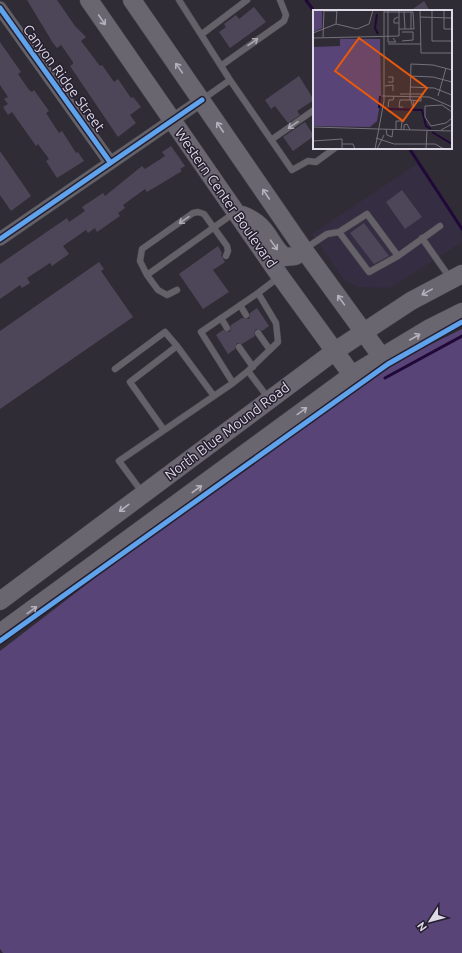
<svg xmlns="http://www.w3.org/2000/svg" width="462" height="953" font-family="Ubuntu,sans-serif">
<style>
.built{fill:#352d42}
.green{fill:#584476}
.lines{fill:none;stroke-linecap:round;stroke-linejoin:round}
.stream{stroke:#200839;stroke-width:3}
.building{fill:#4d4658}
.service-casing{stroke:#4b4951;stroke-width:7}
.minor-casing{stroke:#4b4951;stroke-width:14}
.secondary-casing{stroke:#4b4951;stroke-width:19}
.service{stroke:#646268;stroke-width:6}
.minor{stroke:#646268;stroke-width:13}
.secondary{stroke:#6a6670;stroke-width:18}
.cycleway-casing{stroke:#251e2f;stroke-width:8}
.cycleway{stroke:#60a3ed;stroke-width:5}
.oneway{stroke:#b5b1bc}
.oneway2{stroke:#ada9b3}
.labels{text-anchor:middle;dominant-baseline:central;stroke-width:3;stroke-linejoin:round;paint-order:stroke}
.street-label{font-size:14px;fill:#ddd9e5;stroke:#251e2f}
.inset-river{fill:none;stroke:#200839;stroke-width:2}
.inset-road{fill:none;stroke:#75717b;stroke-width:1}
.view{fill:#e8590c;fill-opacity:0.15;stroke:#e8590c;stroke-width:2}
.inset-edge{fill:none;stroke:#ddd9e5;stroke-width:2}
</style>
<rect width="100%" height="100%" fill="#2f2c35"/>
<!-- built -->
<path class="built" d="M 417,164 L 460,225 L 462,242 L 390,288 L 358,287 L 346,282 L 312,234 Z"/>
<!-- green -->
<path class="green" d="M 462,329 L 462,953 L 3,953 L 0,949 L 0,651 L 113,564 L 389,365 Z"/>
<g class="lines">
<!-- stream -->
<path class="stream" d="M 306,0 L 314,11
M 409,148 L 462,229
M 385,378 L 462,336"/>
</g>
<!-- building -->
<path class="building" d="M 27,0 L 57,0 L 75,26 L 86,37 L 81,41 L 100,66 L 102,65 L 114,82 L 118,79 L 131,98 L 133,97 L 141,107 L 130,115 L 136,123 L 118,137 L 70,66 L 73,64 L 73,62 L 61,45 L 57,48 L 53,43 Z
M 424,1 L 430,11 L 410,11 Z
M 254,7 L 266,22 L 230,48 L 219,32 L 226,27 L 224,24 L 236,15 L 239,19 Z
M 0,42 L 21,72 L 18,74 L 29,90 L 32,92 L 34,90 L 49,111 L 46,113 L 59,133 L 62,131 L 76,153 L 78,152 L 84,161 L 57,178 L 46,161 L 49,159 L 38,144 L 36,146 L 12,112 L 8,115 L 3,107 L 8,104 L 4,99 L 8,97 L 0,85 Z
M 299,76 L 314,100 L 297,111 L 300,115 L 288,123 L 275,106 L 271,109 L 265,100 Z
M 305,122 L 314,136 L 293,151 L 283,137 Z
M 171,146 L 185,166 L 180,169 L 182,171 L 147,192 L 145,189 L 123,205 L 125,208 L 118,213 L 120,216 L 97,232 L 95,228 L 88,233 L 86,230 L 63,246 L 69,254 L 52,266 L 50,263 L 27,278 L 30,283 L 22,288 L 20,285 L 0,299 L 0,264 L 67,218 L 69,222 L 85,211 L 82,207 L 103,193 L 105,196 L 142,166 L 145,169 L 165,156 L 162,152 Z
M 0,151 L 31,196 L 11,211 L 0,195 Z
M 402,190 L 422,217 L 405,229 L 386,202 Z
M 364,223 L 389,256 L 374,264 L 350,233 Z
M 218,246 L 222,253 L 221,255 L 225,262 L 213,270 L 229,292 L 203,309 L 179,274 Z
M 99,262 L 104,269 L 101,271 L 133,317 L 0,409 L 0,331 Z
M 257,308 L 269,326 L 262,331 L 256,329 L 254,333 L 255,336 L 242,344 L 237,343 L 235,349 L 228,354 L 216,335 L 223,330 L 230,332 L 231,325 L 242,318 L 249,319 L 250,313 Z"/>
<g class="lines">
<!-- service casing -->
<g class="service-casing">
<path id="service" d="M 179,0 L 230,80 L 203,99
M 202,34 L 247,0
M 222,65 L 284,21 L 286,15 L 280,0
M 230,80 L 292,170 L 308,161 L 316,162 L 335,148
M 271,140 L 314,110
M 339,232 L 367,214 L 398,256
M 422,238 L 450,278
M 306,248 L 327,234 L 339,232 L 369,272 L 398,256 L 440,226
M 147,275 L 140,261 L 142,249 L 193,213 L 198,212 L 204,214 L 227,246 L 228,251 L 226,256
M 177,290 L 167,295 L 158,290 L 147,275 L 234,213
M 258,293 L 201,332 L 233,383 L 248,371 L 278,342 L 276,323 L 258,293 L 279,277
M 240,305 L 246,315
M 221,318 L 227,328
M 258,333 L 270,350
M 239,347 L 253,367
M 115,369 L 165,332 L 177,346
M 248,371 L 269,399
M 164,430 L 130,382 L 177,346 L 214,396
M 142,492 L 119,461 L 233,383"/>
</g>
<!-- minor casing -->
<g class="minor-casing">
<path id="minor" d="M 0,8 L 110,162
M 0,239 L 202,100"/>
</g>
<!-- secondary casing -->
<g class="secondary-casing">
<path id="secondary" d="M 89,0 L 280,276 L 352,375
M 132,0 L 304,250 L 381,356
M 242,215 C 250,218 257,222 263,229 C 271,238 275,250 285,257 L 295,256 L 304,250
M 0,601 L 335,351 L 411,301 L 462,274
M 0,633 L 352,375 L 430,328 L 462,312"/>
</g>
<!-- service -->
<use href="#service" class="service"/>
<!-- minor -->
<use href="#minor" class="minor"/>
<!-- secondary -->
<use href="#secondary" class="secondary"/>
<!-- cycleway casing -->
<g class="cycleway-casing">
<path id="cycleway" d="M 0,8 L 110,162
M 0,239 L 202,100
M 0,641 L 388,364 L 462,322"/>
</g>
<!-- cycleway -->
<use href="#cycleway" class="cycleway"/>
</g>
<!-- one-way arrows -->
<defs><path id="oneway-shaft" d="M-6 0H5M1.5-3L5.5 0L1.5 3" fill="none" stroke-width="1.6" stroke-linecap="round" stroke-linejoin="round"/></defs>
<g class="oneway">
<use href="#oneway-shaft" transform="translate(102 20) rotate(56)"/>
<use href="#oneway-shaft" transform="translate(179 68) rotate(-125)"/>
<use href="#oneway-shaft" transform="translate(220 127) rotate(-124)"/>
<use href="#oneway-shaft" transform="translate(266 194) rotate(-124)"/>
<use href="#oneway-shaft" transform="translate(274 245) rotate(55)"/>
<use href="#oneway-shaft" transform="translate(427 292) rotate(151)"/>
<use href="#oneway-shaft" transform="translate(341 300) rotate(-126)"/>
<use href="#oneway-shaft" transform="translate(415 337) rotate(-30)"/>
<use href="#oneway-shaft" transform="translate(302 411) rotate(-36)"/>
<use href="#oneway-shaft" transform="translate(197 489) rotate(-37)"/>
<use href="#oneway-shaft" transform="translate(124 508) rotate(143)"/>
<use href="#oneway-shaft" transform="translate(32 610) rotate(-36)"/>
</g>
<g class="oneway2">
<use href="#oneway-shaft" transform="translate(253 42) rotate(-35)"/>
<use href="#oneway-shaft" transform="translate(293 125) rotate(145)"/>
<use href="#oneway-shaft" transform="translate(184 220) rotate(145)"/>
</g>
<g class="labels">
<!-- street labels -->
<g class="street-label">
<text transform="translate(64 78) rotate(54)">Canyon Ridge Street</text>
<text transform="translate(226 198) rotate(55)">Western Center Boulevard</text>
<text transform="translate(227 431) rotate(-37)">North Blue Mound Road</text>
</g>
</g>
<!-- overview -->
<g transform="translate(313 10)">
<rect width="139" height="139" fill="#2f2c35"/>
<path d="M 0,0 L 9,0 L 9,18 L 0,22 ZM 27,29 L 67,29 L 68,87 L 64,111 L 57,117 L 0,116 L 0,37 L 27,36 Z" fill="#584476"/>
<path class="inset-river" d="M 64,4 L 62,18 L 65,24M 66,98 L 67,86M 72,99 L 109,100 L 113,116 L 118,119M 119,122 L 139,134"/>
<path class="inset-road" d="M 24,0 L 23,14 L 44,19 L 56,14 L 60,0M 75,0 L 75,32 L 83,32 L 80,28M 107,0 L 108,43 L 139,43M 119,0 L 119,31 L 139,31M 131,0 L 131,19 L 139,19M 11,1 L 24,1M 71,2 L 100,2 L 101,19 L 86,19M 91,2 L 92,19M 98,2 L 98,19M 85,7 L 81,9 L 81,13 L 86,13M 107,7 L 139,8M 0,23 L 23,14M 10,27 L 11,0M 0,28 L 86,26 L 86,0M 89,31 L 100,30 L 100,22 L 89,22M 75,34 L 108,34M 97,66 L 120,67 L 139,72M 75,72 L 80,72 L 80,67 L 75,67M 72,76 L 80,75 L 80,81M 97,77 L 121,78 L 139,85M 87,84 L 111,84M 69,86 L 116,87 L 139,97M 125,86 L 133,58M 108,87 L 108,91 L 97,90 L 98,54 L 120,55 L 139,60M 98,90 L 100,98 L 101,90M 75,97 L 76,90 L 80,90 L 81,86M 90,97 L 86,97 L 87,90 L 97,90M 139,102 L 129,95 L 112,96 L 112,107 L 118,116 L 133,113 L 139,108M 0,117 L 66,119M 66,119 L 139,121M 73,119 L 74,125 L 79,127 L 80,119M 83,120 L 83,111 L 89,111 L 88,120M 91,120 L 91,115 L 94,114 L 97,120M 128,120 L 139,114M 63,128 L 81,134 L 122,134 L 131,139M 0,131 L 29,129 L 29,139M 29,134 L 40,134 L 42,139M 62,139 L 71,91 L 71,0M 64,139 L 71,125M 113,139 L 114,120"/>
<path class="view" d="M 46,28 L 114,78 L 90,111 L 22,61 Z"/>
<rect width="139" height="139" class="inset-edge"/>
</g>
<!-- north arrow -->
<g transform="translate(430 921) rotate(234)" stroke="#251e2f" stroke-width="3" paint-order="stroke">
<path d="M0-3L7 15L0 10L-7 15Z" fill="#ddd9e5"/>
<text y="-6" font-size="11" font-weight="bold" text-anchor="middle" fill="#ddd9e5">N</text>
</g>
</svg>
